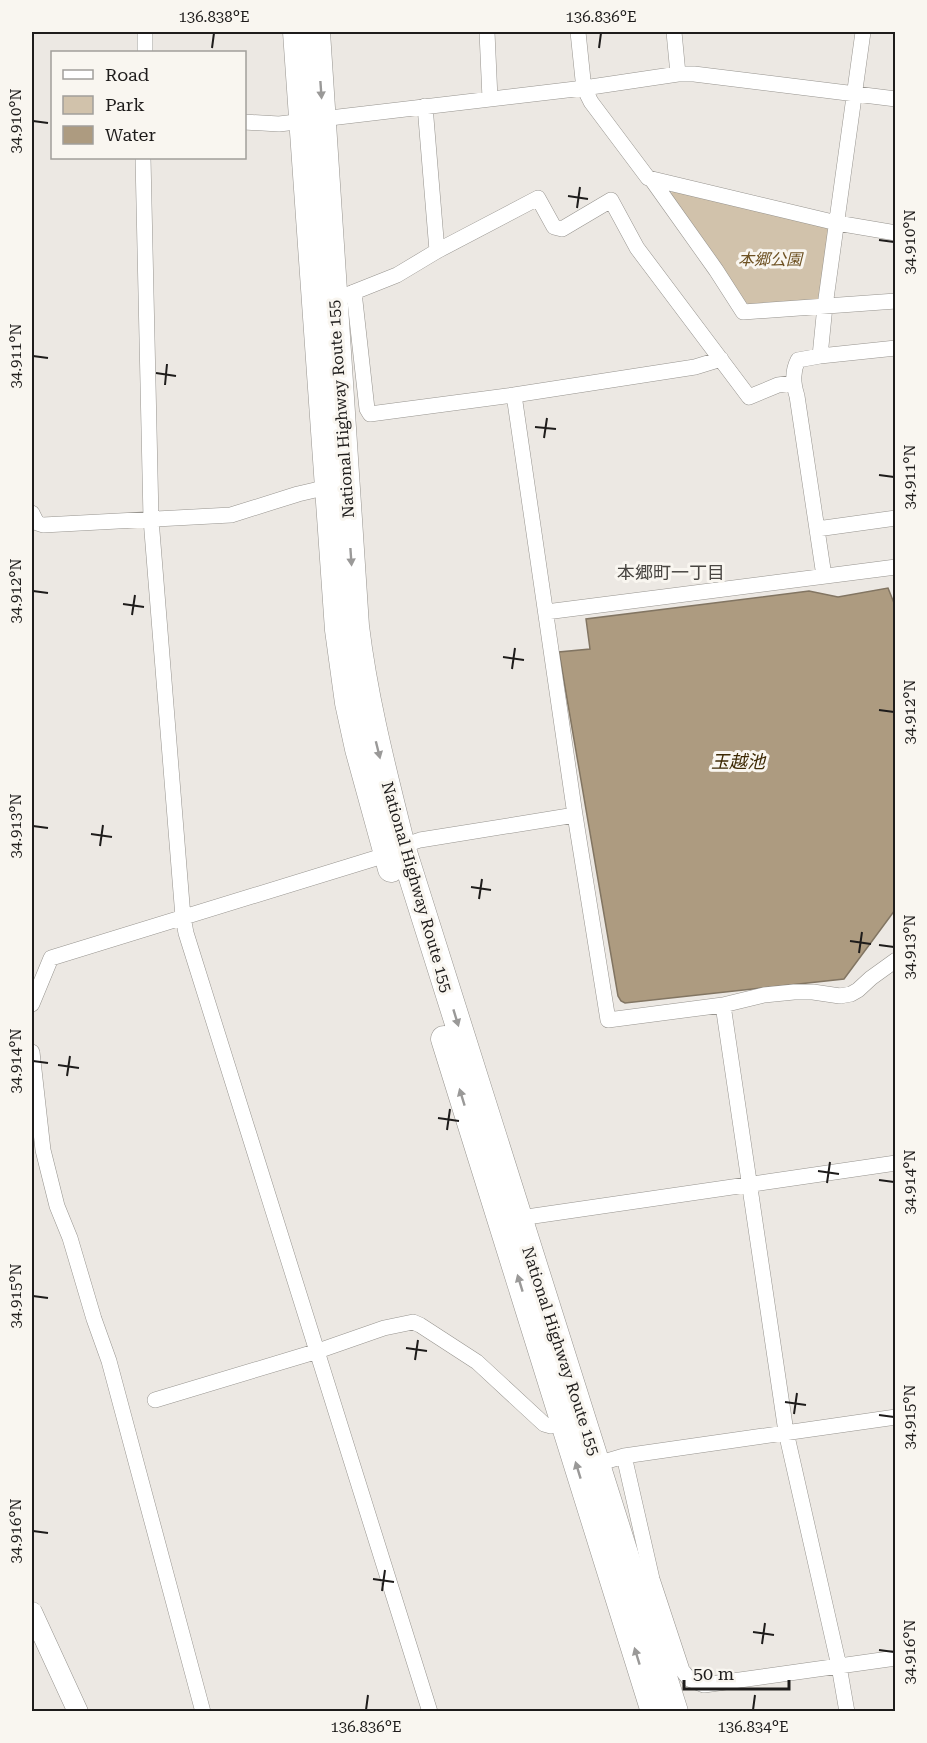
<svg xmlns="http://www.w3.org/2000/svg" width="927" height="1743" font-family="'Roboto Serif','Noto Sans JP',serif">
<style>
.green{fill:#d1c2ab}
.water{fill:#ad9b80;stroke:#827562;stroke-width:1.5}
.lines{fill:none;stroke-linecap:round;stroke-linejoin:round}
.minor-casing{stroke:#97948f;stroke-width:16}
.tertiary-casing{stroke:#97948f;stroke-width:21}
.trunk-casing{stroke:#97948f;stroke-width:27}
.minor{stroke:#fff;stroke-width:15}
.tertiary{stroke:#fff;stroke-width:20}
.trunk{stroke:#fff;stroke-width:26}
.oneway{fill:#9a9998}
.ticks{fill:none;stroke:#1e1c1b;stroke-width:2}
.labels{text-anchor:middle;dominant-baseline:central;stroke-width:6;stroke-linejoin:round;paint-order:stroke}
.park-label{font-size:16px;font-style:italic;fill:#6e5223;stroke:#f9f6f0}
.street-label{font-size:16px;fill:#1e1c1b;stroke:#f9f6f0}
.neighbourhood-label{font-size:18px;fill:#494642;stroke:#f9f6f0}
.water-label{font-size:18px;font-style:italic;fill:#3d2903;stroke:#f9f6f0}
.neatline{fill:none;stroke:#1e1c1b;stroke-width:2}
.ticks-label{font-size:15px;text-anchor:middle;fill:#1e1c1b}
</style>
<rect width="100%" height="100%" fill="#ece8e3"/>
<!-- green -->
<path class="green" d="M 673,191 L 825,225 L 829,231 L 821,296 L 816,301 L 752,306 L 745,302 L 666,197 Z"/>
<!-- water -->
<path class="water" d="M 888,588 L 896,608 L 895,910 L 844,979 L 625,1003 L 621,1001 L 618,996 L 559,652 L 590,649 L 586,619 L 809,591 L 838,597 Z"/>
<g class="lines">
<!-- minor casing -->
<g class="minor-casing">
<path id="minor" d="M 145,32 L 145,52
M 487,32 L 490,99
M 578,32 L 583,80 L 584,88 L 591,102 L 648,178 L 837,223 L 896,233
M 674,32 L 678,74
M 425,106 L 437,251
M 244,122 L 279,124 L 584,88 L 678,74 L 694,74 L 896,99
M 143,158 L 151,519 L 183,917 L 186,933 L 430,1712
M 652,180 L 716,270 L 743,312 L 896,301
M 354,292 L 367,409 L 370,414 L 514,395 L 695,367 L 721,359
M 334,300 L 397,275 L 437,251 L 538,198 L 554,227 L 562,229 L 611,200 L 637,248 L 749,397 L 778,385 L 793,383
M 820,356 L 896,348
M 514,395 L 575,815 L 608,1020 L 723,1005 L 764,995 L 794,992 L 813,992 L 840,996 L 851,994 L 858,990 L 871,978 L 896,960
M 32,513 L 37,523 L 43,525 L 231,515 L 298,494 L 328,487
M 817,529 L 896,518
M 824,576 L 797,396 C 793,383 792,372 798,360 L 820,356 L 825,306 L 863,32
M 546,612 L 896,567
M 402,846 L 420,840 L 575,815
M 32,1004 L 51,958 L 386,855
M 723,1005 L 786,1432 L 839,1666 L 847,1712
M 32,1052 L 43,1150 L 57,1206 L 70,1238 L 94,1319 L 109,1361 L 203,1712
M 520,1218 L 896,1163
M 155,1400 L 318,1351 L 384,1328 L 413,1322 L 420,1325 L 477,1362 L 544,1424 L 551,1426 L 564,1423
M 624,1456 L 652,1579 L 682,1670 L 689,1679 L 704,1685 L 896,1658
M 597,1464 L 624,1456 L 896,1417"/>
</g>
<!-- tertiary casing -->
<g class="tertiary-casing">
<path id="tertiary" d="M 32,1612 L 78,1712"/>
</g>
<!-- trunk casing -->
<g class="trunk-casing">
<path id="trunk" d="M 296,32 L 338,630 L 348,703 L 358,749 L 391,869
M 317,32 L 356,626 C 365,701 384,773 402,846 L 675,1712
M 444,1039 L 654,1712"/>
</g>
<!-- minor -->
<use href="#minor" class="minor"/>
<!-- tertiary -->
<use href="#tertiary" class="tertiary"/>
<!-- trunk -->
<use href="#trunk" class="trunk"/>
</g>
<!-- one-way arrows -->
<defs><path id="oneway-solid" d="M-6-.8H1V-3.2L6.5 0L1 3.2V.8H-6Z" transform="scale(1.5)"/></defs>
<g class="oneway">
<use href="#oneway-solid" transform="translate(321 90) rotate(86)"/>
<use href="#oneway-solid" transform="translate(351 557) rotate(86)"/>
<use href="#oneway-solid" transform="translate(378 750) rotate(76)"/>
<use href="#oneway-solid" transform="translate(456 1018) rotate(73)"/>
<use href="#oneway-solid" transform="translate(462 1097) rotate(-107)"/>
<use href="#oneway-solid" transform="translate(520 1283) rotate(-107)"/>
<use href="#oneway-solid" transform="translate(578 1470) rotate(-107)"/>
<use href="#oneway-solid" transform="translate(637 1656) rotate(-107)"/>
</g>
<!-- ticks -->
<path class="ticks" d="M 212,48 L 214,33M 599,48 L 601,33M 33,121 L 48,123M 568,196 L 588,199M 577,208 L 580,187M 879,240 L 894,242M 33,356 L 48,358M 156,373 L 176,376M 165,385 L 167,364M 535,427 L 556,429M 544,438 L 547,418M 879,475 L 894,477M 33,591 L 48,593M 123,604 L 144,607M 132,615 L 135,595M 503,657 L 524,660M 512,669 L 515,648M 879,710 L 894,712M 33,826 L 48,828M 91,834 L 112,837M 100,846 L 103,825M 471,887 L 491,890M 479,899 L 482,879M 850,941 L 871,944M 879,945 L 894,947M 859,953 L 862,932M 33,1061 L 48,1063M 58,1065 L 79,1068M 67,1076 L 70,1056M 438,1118 L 459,1121M 447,1130 L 450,1109M 818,1171 L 839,1174M 879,1180 L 894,1182M 827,1183 L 830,1162M 33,1296 L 48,1298M 406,1348 L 427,1351M 415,1360 L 418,1340M 785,1402 L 806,1405M 794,1414 L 797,1393M 879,1415 L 894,1417M 33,1531 L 48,1533M 373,1579 L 394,1582M 382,1591 L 385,1570M 753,1632 L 774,1635M 762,1644 L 765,1623M 879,1650 L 894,1652M 366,1710 L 368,1695M 753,1710 L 755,1695"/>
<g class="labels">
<!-- park labels -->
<g class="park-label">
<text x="770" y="259">本郷公園</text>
</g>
<!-- street labels -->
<g class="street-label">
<text transform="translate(341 409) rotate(-94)">National Highway Route 155</text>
<text transform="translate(417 887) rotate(74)">National Highway Route 155</text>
<text transform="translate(561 1351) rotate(72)">National Highway Route 155</text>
</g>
<!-- neighbourhood labels -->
<g class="neighbourhood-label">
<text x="671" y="572">本郷町一丁目</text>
</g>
<!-- water labels -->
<g class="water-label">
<text x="738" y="761">玉越池</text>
</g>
</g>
<!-- border -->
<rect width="927" height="1743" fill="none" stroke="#f9f6f0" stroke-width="66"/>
<!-- legend -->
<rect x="51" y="51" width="195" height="108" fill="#f9f6f0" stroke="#a19f9b" stroke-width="1.5"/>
<rect x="63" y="70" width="30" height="9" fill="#ffffff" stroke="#a19f9b" stroke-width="1.5"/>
<text x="105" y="81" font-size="18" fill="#1e1c1b">Road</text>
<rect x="63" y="96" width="30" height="18" fill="#d1c2ab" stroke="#a19f9b" stroke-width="1.5"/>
<text x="105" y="111" font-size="18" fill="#1e1c1b">Park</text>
<rect x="63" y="126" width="30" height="18" fill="#ad9b80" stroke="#a19f9b" stroke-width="1.5"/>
<text x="105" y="141" font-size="18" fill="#1e1c1b">Water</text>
<!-- scale -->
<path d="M684 1680v9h105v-9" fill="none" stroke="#1e1c1b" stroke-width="3"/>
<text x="693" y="1680" font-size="18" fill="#1e1c1b" stroke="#f9f6f0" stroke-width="4.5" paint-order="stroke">50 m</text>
<rect x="33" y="33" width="861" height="1677" class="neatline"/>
<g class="ticks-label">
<text x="214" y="22">136.838°E</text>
<text x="601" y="22">136.836°E</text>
<text transform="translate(16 121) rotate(-90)" y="5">34.910°N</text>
<text transform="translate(910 242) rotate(-90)" y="5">34.910°N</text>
<text transform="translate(16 356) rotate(-90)" y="5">34.911°N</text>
<text transform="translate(910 477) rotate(-90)" y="5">34.911°N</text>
<text transform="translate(16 591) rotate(-90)" y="5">34.912°N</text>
<text transform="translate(910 712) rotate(-90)" y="5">34.912°N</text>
<text transform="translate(16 826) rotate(-90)" y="5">34.913°N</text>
<text transform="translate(910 947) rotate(-90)" y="5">34.913°N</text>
<text transform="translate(16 1061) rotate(-90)" y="5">34.914°N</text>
<text transform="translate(910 1182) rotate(-90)" y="5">34.914°N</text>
<text transform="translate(16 1296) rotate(-90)" y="5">34.915°N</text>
<text transform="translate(910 1417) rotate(-90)" y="5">34.915°N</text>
<text transform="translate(16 1531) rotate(-90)" y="5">34.916°N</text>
<text transform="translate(910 1652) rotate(-90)" y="5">34.916°N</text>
<text x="366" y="1732">136.836°E</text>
<text x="753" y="1732">136.834°E</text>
</g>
</svg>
